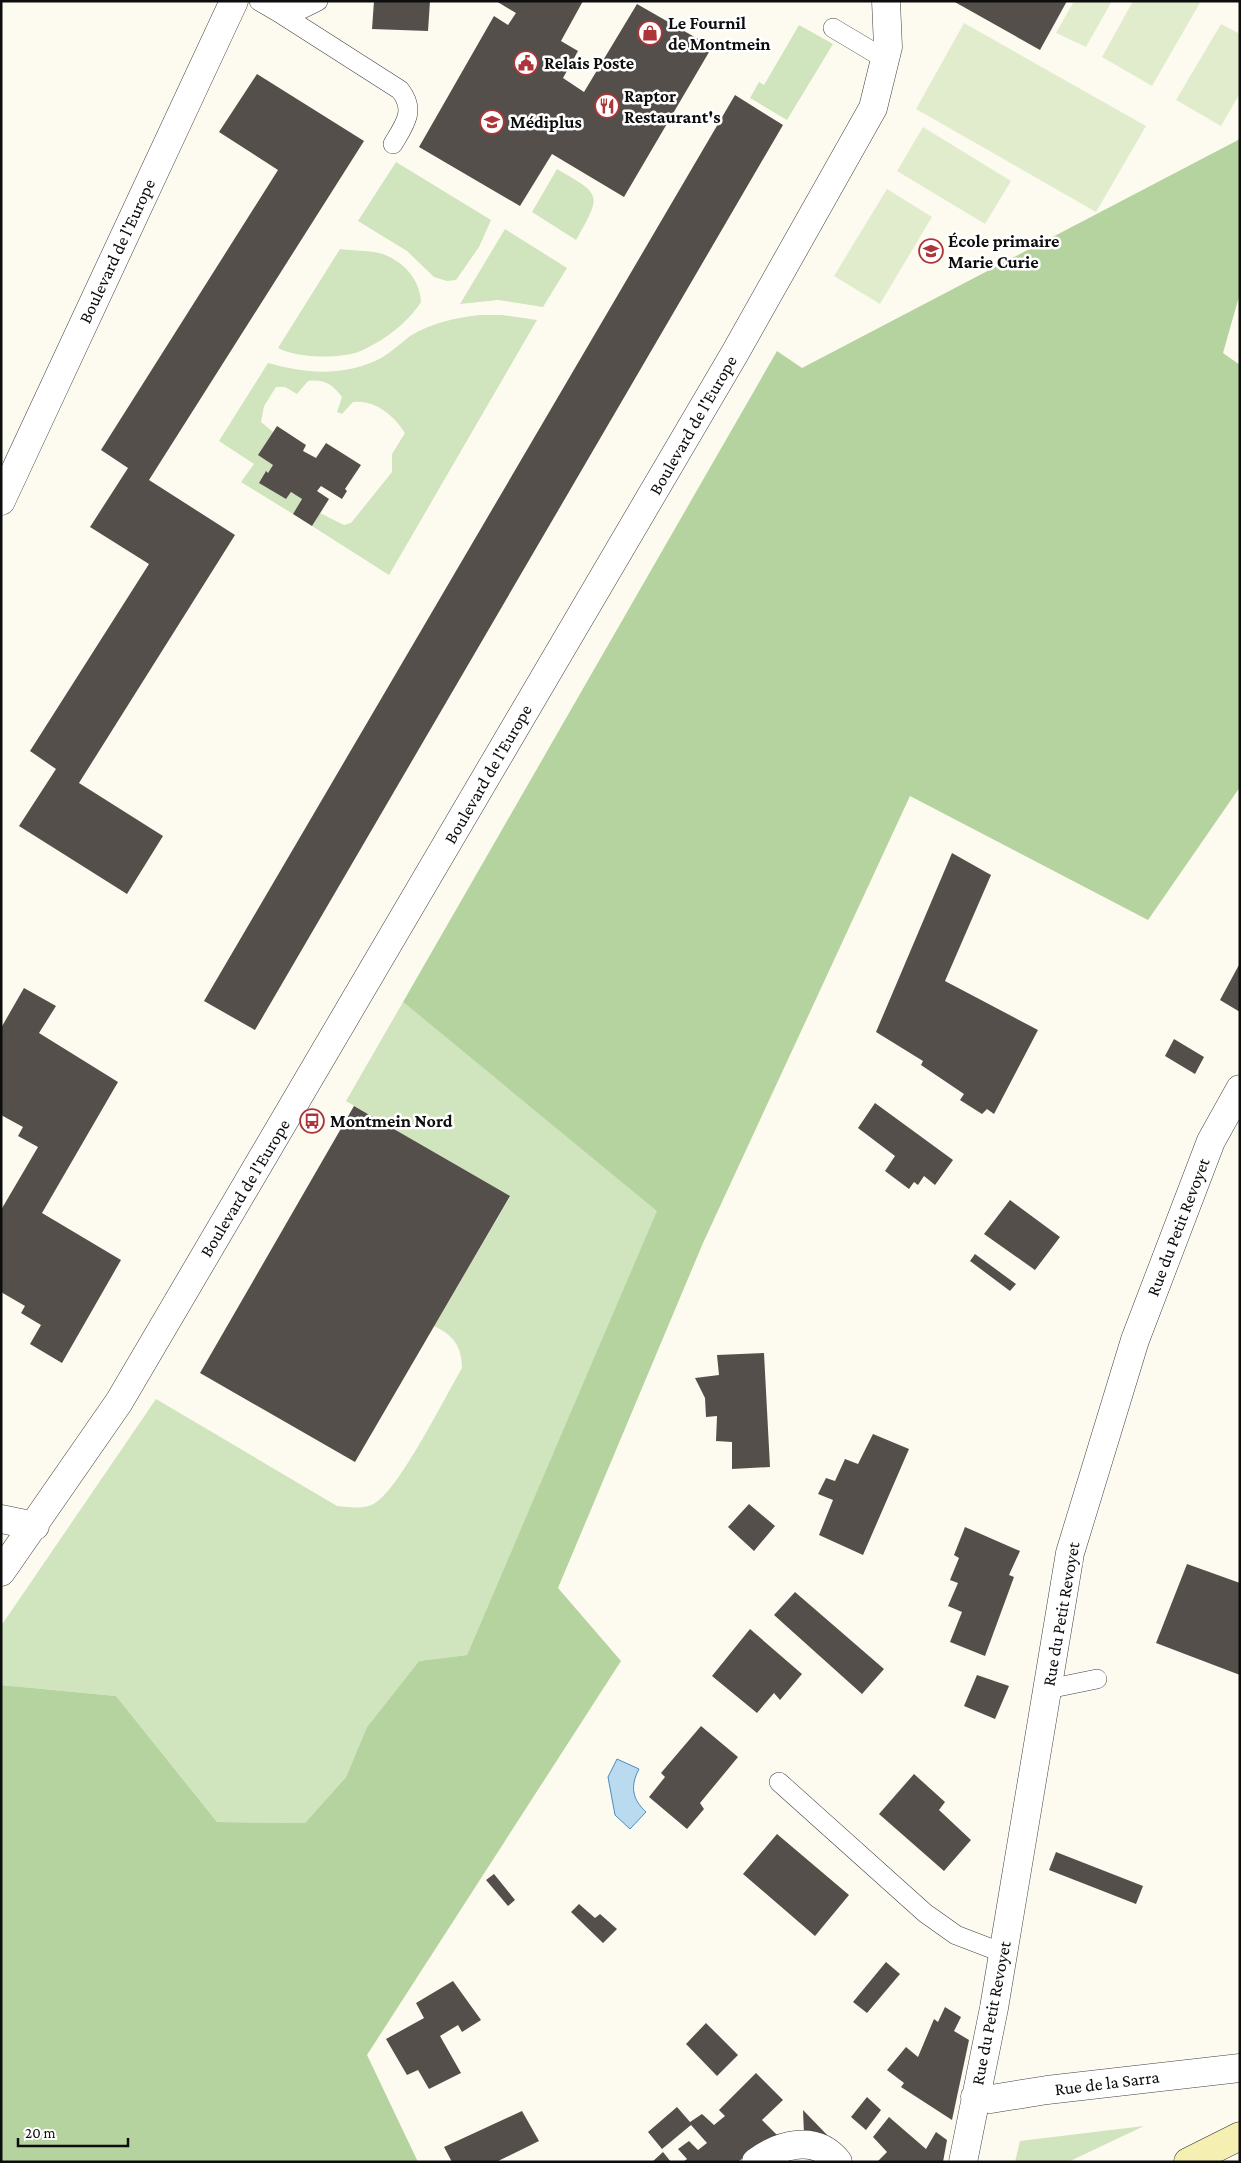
<svg xmlns="http://www.w3.org/2000/svg" width="1241" height="2163" font-family="'Crimson Pro',serif">
<style>
.green{fill:#d0e4bd}
.forest{fill:#b5d39e}
.pitch{fill:#e1eccd}
.water{fill:#badaef;stroke:#498dbe}
.building{fill:#554f4b}
.lines{fill:none;stroke-linecap:round;stroke-linejoin:round}
.lane-casing{stroke:#404040;stroke-width:20}
.street-casing{stroke:#404040;stroke-width:29}
.secondary-casing{stroke:#2f2f2f;stroke-width:29}
.lane{stroke:#fff;stroke-width:19}
.street{stroke:#fff;stroke-width:28}
.secondary{stroke:#f6efb2;stroke-width:28}
.labels{text-anchor:middle;dominant-baseline:central;stroke-width:5;stroke-linejoin:round;paint-order:stroke}
.poi-label{font-size:18px;font-weight:bold;fill:#0d0d0d;stroke:#fff;text-anchor:start}
.street-label{font-size:18px;fill:#0d0d0d;stroke:#fff}
</style>
<rect width="100%" height="100%" fill="#fdfbf0"/>
<!-- green -->
<path class="green" d="M 799,25 L 833,44 L 787,120 L 750,98 L 759,82 L 764,85 Z
M 396,162 L 491,220 L 479,247 L 456,280 L 447,281 L 434,277 L 407,251 L 358,221 Z
M 557,169 C 602,195 602,194 576,240 L 532,212 Z
M 505,229 L 567,268 L 543,307 L 498,300 L 460,304 Z
M 340,249 C 352,251 367,250 379,253 C 402,259 420,279 421,302 C 408,323 381,343 358,352 C 339,359 296,358 278,348 Z
M 479,315 L 502,315 L 537,320 L 389,575 L 312,526 L 320,513 L 344,525 L 351,523 L 392,472 L 392,454 L 405,433 C 394,415 374,399 353,402 L 342,414 L 337,412 L 342,397 C 332,384 324,379 308,381 L 297,394 L 285,387 L 276,387 L 264,406 L 261,422 L 273,432 L 259,455 L 273,465 L 268,473 L 265,472 L 260,483 L 286,499 L 291,492 L 302,499 L 293,514 L 241,482 L 254,464 L 219,441 L 268,363 C 307,374 346,377 383,357 C 392,351 401,343 410,336 C 431,323 455,318 479,315 Z
M 403,1002 L 658,1211 L 467,1655 L 419,1661 L 367,1727 L 346,1777 L 305,1823 L 217,1822 L 116,1696 L 1,1685 L 1,1626 L 156,1399 L 337,1506 C 349,1507 365,1510 375,1503 C 400,1488 445,1397 462,1368 C 462,1346 453,1335 434,1326 L 510,1197 L 346,1101 Z
M 1144,2126 L 1068,2162 L 1015,2162 L 1020,2141 Z"/>
<!-- forest -->
<path class="forest" d="M 1240,139 L 1240,293 L 1223,353 L 1240,365 L 1240,787 L 1148,920 L 910,796 L 703,1243 L 558,1588 L 621,1661 L 367,2055 L 418,2162 L 1,2162 L 1,1685 L 116,1696 L 217,1822 L 305,1823 L 346,1777 L 367,1727 L 419,1661 L 467,1655 L 657,1211 L 403,1002 L 777,351 L 802,368 Z"/>
<!-- pitch -->
<path class="pitch" d="M 1074,1 L 1112,1 L 1086,47 L 1056,33 Z
M 1133,1 L 1201,1 L 1152,86 L 1102,57 Z
M 964,23 L 1146,126 L 1096,212 L 916,109 Z
M 1221,24 L 1240,34 L 1240,93 L 1221,126 L 1176,100 Z
M 923,127 L 1011,181 L 985,224 L 897,171 Z
M 887,189 L 932,217 L 880,304 L 834,276 Z"/>
<!-- water -->
<path class="water" d="M 617,1759 L 639,1769 C 630,1786 632,1799 646,1812 L 630,1829 L 615,1815 L 608,1777 Z"/>
<!-- building -->
<path class="building" d="M 374,1 L 430,1 L 428,31 L 372,29 Z
M 496,1 L 583,1 L 561,41 L 578,51 L 563,78 L 584,92 L 637,4 L 712,47 L 624,197 L 552,154 L 520,206 L 419,147 L 494,16 L 508,25 L 516,13 Z
M 953,1 L 1067,1 L 1040,50 Z
M 257,74 L 364,141 L 149,480 L 235,535 L 79,783 L 163,836 L 127,894 L 19,826 L 56,769 L 30,751 L 149,564 L 90,527 L 128,468 L 101,450 L 278,170 L 219,132 Z
M 735,95 L 783,125 L 255,1030 L 204,1001 Z
M 277,426 L 306,445 L 303,451 L 316,458 L 326,443 L 361,465 L 345,489 L 347,491 L 342,499 L 321,486 L 317,491 L 329,499 L 312,526 L 293,514 L 302,499 L 291,492 L 286,499 L 259,483 L 266,471 L 268,473 L 273,465 L 258,455 Z
M 952,853 L 991,875 L 945,981 L 1038,1030 L 994,1114 L 987,1109 L 982,1114 L 960,1100 L 964,1094 L 921,1065 L 923,1061 L 876,1032 Z
M 1240,963 L 1240,1012 L 1220,1000 Z
M 24,988 L 56,1006 L 39,1033 L 118,1082 L 42,1213 L 121,1260 L 62,1363 L 30,1344 L 41,1325 L 21,1313 L 25,1306 L 1,1292 L 1,1210 L 38,1147 L 18,1136 L 23,1127 L 1,1115 L 1,1028 Z
M 1174,1039 L 1204,1057 L 1195,1074 L 1165,1056 Z
M 875,1103 L 953,1160 L 935,1185 L 924,1176 L 918,1185 L 914,1182 L 909,1189 L 885,1171 L 895,1156 L 858,1128 Z
M 354,1106 L 510,1196 L 355,1462 L 200,1373 Z
M 1010,1200 L 1060,1237 L 1035,1270 L 984,1234 Z
M 975,1254 L 1016,1284 L 1010,1291 L 970,1261 Z
M 764,1353 L 770,1467 L 732,1469 L 732,1442 L 716,1441 L 717,1416 L 706,1417 L 705,1398 L 695,1378 L 719,1375 L 717,1355 Z
M 873,1434 L 909,1449 L 863,1555 L 819,1535 L 833,1500 L 818,1494 L 826,1478 L 835,1481 L 845,1459 L 858,1464 Z
M 749,1504 L 775,1526 L 754,1551 L 728,1527 Z
M 965,1527 L 1020,1551 L 1009,1575 L 1014,1577 L 985,1656 L 950,1642 L 962,1612 L 948,1606 L 958,1583 L 950,1580 L 959,1558 L 954,1555 Z
M 1187,1564 L 1240,1583 L 1240,1675 L 1156,1643 Z
M 795,1592 L 884,1669 L 862,1694 L 774,1615 Z
M 750,1629 L 802,1674 L 780,1700 L 774,1693 L 757,1713 L 712,1676 Z
M 977,1675 L 1009,1686 L 995,1719 L 964,1706 Z
M 701,1726 L 738,1757 L 700,1803 L 704,1809 L 687,1829 L 649,1797 L 665,1777 L 661,1773 Z
M 914,1774 L 945,1802 L 939,1810 L 971,1840 L 944,1871 L 879,1814 Z
M 777,1834 L 849,1895 L 815,1936 L 743,1874 Z
M 1056,1852 L 1143,1886 L 1136,1904 L 1049,1870 Z
M 494,1874 L 515,1900 L 508,1906 L 486,1880 Z
M 579,1904 L 595,1918 L 600,1914 L 617,1929 L 603,1943 L 571,1912 Z
M 886,1962 L 900,1974 L 867,2013 L 853,2002 Z
M 453,1981 L 481,2020 L 462,2032 L 458,2025 L 440,2036 L 461,2073 L 429,2089 L 418,2070 L 407,2075 L 386,2039 L 424,2018 L 416,2003 Z
M 945,2007 L 961,2017 L 954,2031 L 969,2040 L 952,2120 L 901,2087 L 904,2083 L 887,2070 L 906,2047 L 918,2057 L 934,2019 L 938,2022 Z
M 706,2023 L 738,2055 L 717,2076 L 686,2044 Z
M 756,2073 L 783,2100 L 762,2120 L 779,2137 L 755,2148 L 738,2162 L 683,2162 L 687,2159 L 678,2149 L 689,2141 L 698,2150 L 707,2143 L 691,2125 L 662,2149 L 648,2132 L 677,2107 L 690,2122 L 702,2114 L 714,2125 L 725,2116 L 719,2110 Z
M 867,2097 L 881,2110 L 866,2130 L 851,2117 Z
M 803,2110 L 830,2138 L 804,2134 Z
M 522,2111 L 539,2141 L 496,2162 L 452,2162 L 444,2147 Z
M 889,2117 L 926,2149 L 936,2132 L 947,2140 L 943,2162 L 877,2162 L 887,2152 L 873,2137 Z
M 663,2152 L 671,2162 L 652,2162 Z"/>
<g class="lines">
<!-- lane casing -->
<g class="lane-casing">
<path id="lane" d="M 259,1 L 278,12
M 318,1 L 302,9 L 278,12 L 400,90 C 416,110 405,124 393,144
M 833,28 L 885,59
M 1048,1689 L 1097,1679
M 779,1782 L 925,1913 L 956,1935 L 1003,1953"/>
</g>
<!-- street casing -->
<g class="street-casing">
<path id="street" d="M 1,501 L 234,1
M 1,1519 L 35,1526
M 1,1572 L 119,1402 L 735,353 L 873,108 L 888,47 L 886,1
M 975,2097 L 991,2099 L 1047,2090 L 1240,2068
M 756,2162 C 780,2144 816,2134 838,2162
M 963,2162 L 994,2008 L 1070,1553 L 1135,1340 L 1211,1141 L 1240,1089"/>
</g>
<!-- secondary casing -->
<g class="secondary-casing">
<path id="secondary" d="M 1188,2162 L 1240,2136"/>
</g>
<!-- lane -->
<use href="#lane" class="lane"/>
<!-- street -->
<use href="#street" class="street"/>
<!-- secondary -->
<use href="#secondary" class="secondary"/>
</g>
<!-- icons -->
<defs>
<g id="shop-ring" transform="scale(1.25)"><circle r="9.5" fill="#fff" stroke="#ad3539" stroke-width="1.5"/><path d="M-5-2.5h2.3a2.7 3.5 0 0 1 5.4 0H5L5.5 6h-11ZM-1.5-2.5h3a1.5 2.3 0 0 0-3 0Z" fill="#ad3539"/></g>
<g id="civic-ring" transform="scale(1.25)"><circle r="9.5" fill="#fff" stroke="#ad3539" stroke-width="1.5"/><path d="M-.6-6.5H3V-4.5H.6V-3L4-1V1h2V6H-6V1h2V-1L-.6-3ZM-1.2 2.5V6h2.4V2.5Z" fill="#ad3539"/></g>
<g id="restaurant-ring" transform="scale(1.25)"><circle r="9.5" fill="#fff" stroke="#ad3539" stroke-width="1.5"/><path d="M-5-6h1v4h1v-4h1v4h1v-4h1v5L-1.5 .5V6h-2V.5L-5-1ZM5-6V6H3V1.5H1.5Q1.5-4 5-6Z" fill="#ad3539"/></g>
<g id="university-ring" transform="scale(1.25)"><circle r="9.5" fill="#fff" stroke="#ad3539" stroke-width="1.5"/><path d="M0-5L7-2L0 1L-7-2ZM-4 1L0 2.5L4 1V4Q0 6-4 4Z" fill="#ad3539"/></g>
<g id="school-ring" transform="scale(1.25)"><circle r="9.5" fill="#fff" stroke="#ad3539" stroke-width="1.5"/><path d="M0-5L7-2L0 1L-7-2ZM-4 1L0 2.5L4 1V4Q0 6-4 4Z" fill="#ad3539"/></g>
<g id="bus-ring" transform="scale(1.25)"><circle r="9.5" fill="#fff" stroke="#ad3539" stroke-width="1.5"/><path d="M-5-6H5V4H4V6H2V4H-2V6H-4V4H-5ZM-3.5-4V0h7V-4ZM-3.5 1.2v1.5H-2V1.2ZM2 1.2v1.5H3.5V1.2Z" fill="#ad3539"/></g>
</defs>
<g fill-rule="evenodd">
<use href="#shop-ring" x="650" y="33"/>
<use href="#civic-ring" x="526" y="63"/>
<use href="#restaurant-ring" x="607" y="106"/>
<use href="#university-ring" x="492" y="122"/>
<use href="#school-ring" x="931" y="251"/>
<use href="#bus-ring" x="312" y="1121"/>
</g>
<g class="labels">
<!-- poi labels -->
<g class="poi-label">
<text x="668" y="23">Le Fournil<tspan x="668" dy="21">de Montmein</tspan></text>
<text x="544" y="63">Relais Poste</text>
<text x="624" y="96">Raptor<tspan x="624" dy="21">Restaurant's</tspan></text>
<text x="510" y="122">Médiplus</text>
<text x="948" y="241">École primaire<tspan x="948" dy="21">Marie Curie</tspan></text>
<text x="330" y="1121">Montmein Nord</text>
</g>
<!-- street labels -->
<g class="street-label">
<text transform="translate(117 251) rotate(-65)">Boulevard de l'Europe</text>
<text transform="translate(693 425) rotate(-60)">Boulevard de l'Europe</text>
<text transform="translate(488 774) rotate(-60)">Boulevard de l'Europe</text>
<text transform="translate(245 1188) rotate(-59)">Boulevard de l'Europe</text>
<text transform="translate(1178 1227) rotate(-69)">Rue du Petit Revoyet</text>
<text transform="translate(1061 1614) rotate(-80)">Rue du Petit Revoyet</text>
<text transform="translate(991 2013) rotate(-79)">Rue du Petit Revoyet</text>
<text transform="translate(1107 2083) rotate(-7)">Rue de la Sarra</text>
</g>
</g>
<!-- border -->
<rect width="1241" height="2163" fill="none" stroke="#0d0d0d" stroke-width="5"/>
<!-- scale -->
<path d="M18 2138v8h110v-8" fill="none" stroke="#0d0d0d" stroke-width="2.5"/>
<text x="25" y="2138" font-size="15" fill="#0d0d0d" stroke="#ffffff" stroke-width="4" paint-order="stroke">20 m</text>
</svg>
